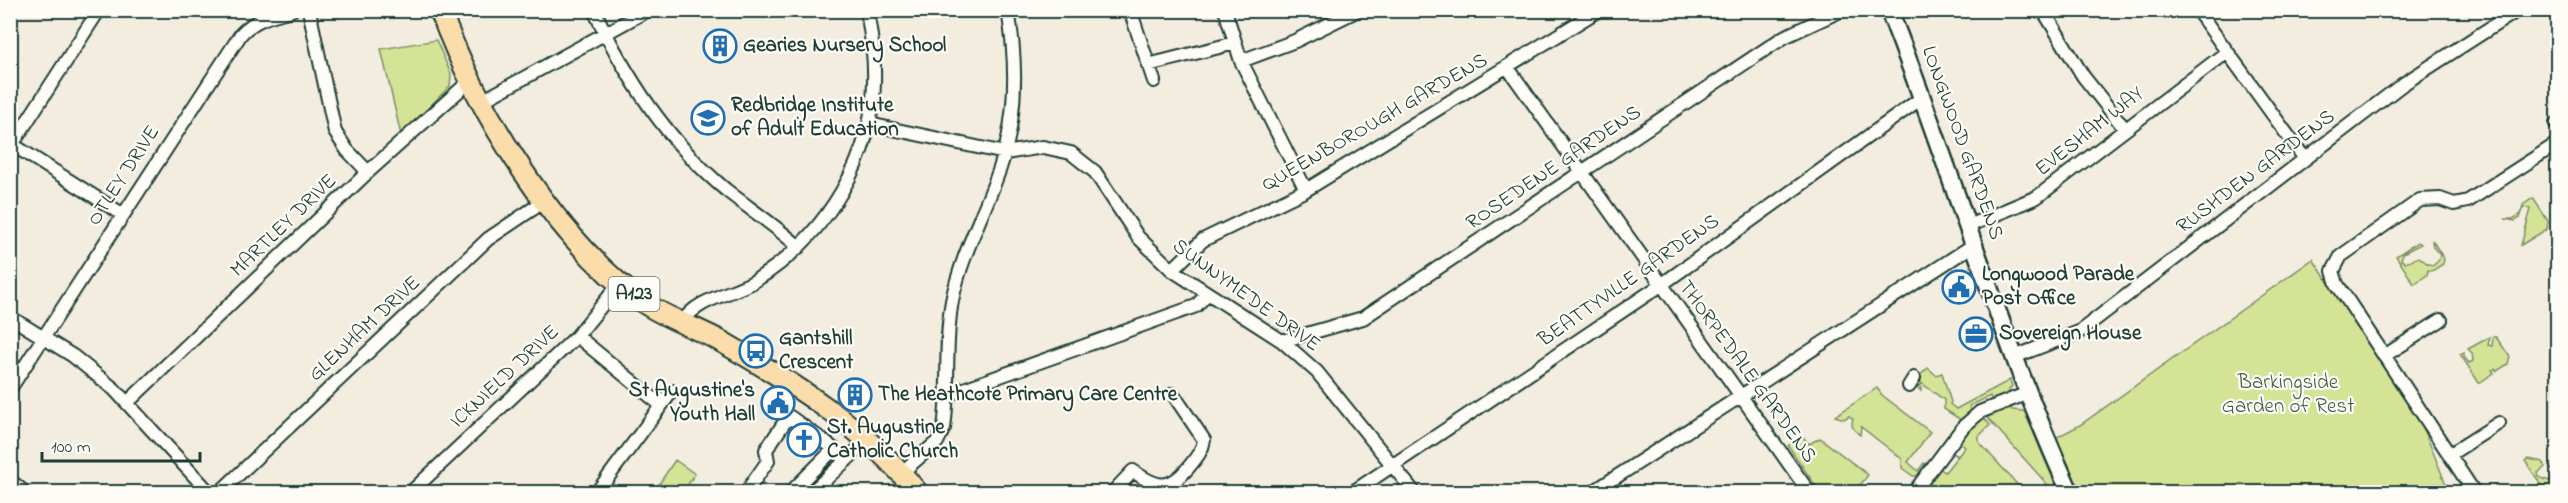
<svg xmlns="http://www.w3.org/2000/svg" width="2568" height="503" font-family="'Indie Flower',sans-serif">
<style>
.green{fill:#d4e396;stroke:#7a9065;stroke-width:1.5}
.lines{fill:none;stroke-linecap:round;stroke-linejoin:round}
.street-casing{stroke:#1f3d34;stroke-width:16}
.secondary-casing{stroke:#1f3d34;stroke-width:21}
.primary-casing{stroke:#1f3d34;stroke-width:24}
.street{stroke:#fdfcf7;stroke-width:12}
.secondary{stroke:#fdfcf7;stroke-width:16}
.primary{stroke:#fbddab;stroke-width:20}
.labels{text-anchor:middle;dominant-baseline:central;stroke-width:4.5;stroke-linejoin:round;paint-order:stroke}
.shield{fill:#fdfcf7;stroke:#62766e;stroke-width:1.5}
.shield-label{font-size:20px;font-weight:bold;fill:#1f3d34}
.poi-label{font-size:21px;font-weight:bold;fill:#1f3d34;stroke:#fdfcf7;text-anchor:start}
.street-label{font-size:21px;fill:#1f3d34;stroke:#fdfcf7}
.park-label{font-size:21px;fill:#435e48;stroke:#fdfcf7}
</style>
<rect width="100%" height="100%" fill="#f3ede0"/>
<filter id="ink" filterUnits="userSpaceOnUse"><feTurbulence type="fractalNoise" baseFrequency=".0167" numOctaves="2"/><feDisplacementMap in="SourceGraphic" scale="12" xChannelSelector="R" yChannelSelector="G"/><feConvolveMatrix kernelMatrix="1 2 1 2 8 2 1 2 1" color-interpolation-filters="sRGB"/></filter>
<g filter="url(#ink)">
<!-- green -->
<path class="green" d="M 436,40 L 451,74 L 450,86 L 401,135 L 381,49 Z
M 2533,198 L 2548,221 L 2547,229 L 2521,245 L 2531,209 L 2524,207 L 2520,218 L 2515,221 L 2505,219 L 2513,219 L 2521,214 L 2523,205 Z
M 2432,240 L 2444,259 L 2443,264 L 2432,271 L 2428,270 L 2427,275 L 2414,284 L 2396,256 L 2418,242 L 2421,244 L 2403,253 L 2401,260 L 2405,262 L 2419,257 L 2428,264 L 2434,265 L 2439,260 L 2440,255 L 2433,247 Z
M 2313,259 L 2423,427 L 2449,492 L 2078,492 L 2057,437 L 2080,425 Z
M 2490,337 L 2488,345 L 2492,346 L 2493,337 L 2496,337 L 2510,357 L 2508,364 L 2497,371 L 2495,369 L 2492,370 L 2494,373 L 2479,383 L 2460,354 L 2464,353 L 2464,357 L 2469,363 L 2473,361 L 2472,353 L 2468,349 Z
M 1928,368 L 1936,375 L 1942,373 L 1951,402 L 1950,404 L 1956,409 L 2010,380 L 2012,386 L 2004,397 L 1993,402 L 1990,396 L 1969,406 L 1972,413 L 1961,420 L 1944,409 L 1944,400 L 1921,383 L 1921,391 L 1918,388 L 1918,377 Z
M 1877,388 L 1882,395 L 1930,432 L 1908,462 L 1918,471 L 1924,463 L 1929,467 L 1920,476 L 1913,476 L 1902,468 L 1902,459 L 1861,427 L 1860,435 C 1854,430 1850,427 1853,419 L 1849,416 L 1844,419 L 1835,416 Z
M 2009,405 L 2012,410 L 2024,411 L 2059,488 L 2054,492 L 1985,415 Z
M 1982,416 L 1990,425 L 1979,436 L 1979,442 L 2024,492 L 1934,492 L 1930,488 L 1930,481 L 1939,468 L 1945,472 L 1957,457 L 1951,452 L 1958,456 L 1965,447 L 1959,442 Z
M 1802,436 L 1809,444 L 1820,438 L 1868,475 L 1855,492 L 1820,492 L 1788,446 Z
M 2528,459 L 2543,462 L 2545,467 L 2538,473 L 2539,477 L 2549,481 L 2556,476 L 2551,469 L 2557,466 L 2557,486 L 2546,492 L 2525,461 Z
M 675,460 L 695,474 L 683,492 L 666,492 L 657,487 Z"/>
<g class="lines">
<!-- street casing -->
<g class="street-casing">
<path id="street" d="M 309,10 L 335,132 L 347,150 L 368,172
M 594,10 C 627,79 667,141 726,190 C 750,209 776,226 799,247
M 1130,10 L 1154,81
M 1225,10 L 1241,61 L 1306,190
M 2043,10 L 2083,76 L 2125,129
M 2197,10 L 2305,159
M 1241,61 L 1295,41 L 1358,10
M 1148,65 L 1235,43
M 1508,68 L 1809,492
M 482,101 L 648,10
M 869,124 L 1005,153 L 1043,147 L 1071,153 L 1095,172 L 1138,237 L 1172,270 L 1282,341 L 1317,372 L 1414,492
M 2556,124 L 2558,126
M 10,143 L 122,214
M 10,148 L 99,10
M 1968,226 L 2037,197 L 2227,52
M 1172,270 L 1203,240 L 1306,190 L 1599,10
M 10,317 L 73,356 L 114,389 L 209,492
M 683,322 C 695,300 731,294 753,282 C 825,238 877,156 874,70 C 874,50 870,30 867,10
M 577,336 L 661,405
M 1282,341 L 1363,318 L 1784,37 L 1842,10
M 2384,356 L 2441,320
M 2014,357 L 2079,332 L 2403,84 L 2518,10
M 1909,386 L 1914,378
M 10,389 L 241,34 C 255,19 272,15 292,10
M 947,395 L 1196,306 L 1207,294
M 127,403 L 368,172 L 471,80
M 2449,455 L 2499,423
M 901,473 L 937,442 L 944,428 C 950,386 944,343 952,301 C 961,255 985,212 1000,168 C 1017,118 1017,62 1008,10
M 10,480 L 24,492
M 749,488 L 768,461 L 766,450 L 784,423 L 790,417 L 828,444 L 846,461
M 220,492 L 488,239 L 543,202
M 411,492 L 577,336 L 620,283
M 597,492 L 672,391
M 791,492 L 834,449
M 812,492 L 867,441
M 1113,492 L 1133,471 C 1156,487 1168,492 1188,468 C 1196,458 1202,452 1204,440 L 1173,394
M 1353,492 L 1661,285 L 1923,97
M 1593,492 L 1975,244
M 1914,492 L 1963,427 L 1980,412 L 2028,393
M 2474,492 L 2337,284 L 2333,271 L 2341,256 L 2420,200 L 2440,199 L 2454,204 L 2468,201 L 2558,143"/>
</g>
<!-- secondary casing -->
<g class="secondary-casing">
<path id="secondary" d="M 1889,10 C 1952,170 1999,336 2070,492"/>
</g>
<!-- primary casing -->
<g class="primary-casing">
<path id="primary" d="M 440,10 C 477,110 555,240 643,302 C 667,319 698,328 724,343 C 793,383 867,429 917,492"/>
</g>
<!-- street -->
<use href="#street" class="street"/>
<!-- secondary -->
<use href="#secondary" class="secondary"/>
<!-- primary -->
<use href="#primary" class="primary"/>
</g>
</g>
<!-- icons -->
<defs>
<g id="building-ring" transform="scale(1.725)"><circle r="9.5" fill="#fdfcf7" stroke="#1f6fb2" stroke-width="1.5"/><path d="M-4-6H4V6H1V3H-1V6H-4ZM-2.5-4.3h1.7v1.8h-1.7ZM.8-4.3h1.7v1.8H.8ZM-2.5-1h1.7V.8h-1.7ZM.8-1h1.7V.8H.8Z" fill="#1f6fb2"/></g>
<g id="university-ring" transform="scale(1.725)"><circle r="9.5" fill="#fdfcf7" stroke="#1f6fb2" stroke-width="1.5"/><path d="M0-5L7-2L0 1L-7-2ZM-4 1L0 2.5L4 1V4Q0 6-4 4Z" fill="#1f6fb2"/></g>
<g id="civic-ring" transform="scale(1.725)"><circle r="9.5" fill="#fdfcf7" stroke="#1f6fb2" stroke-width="1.5"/><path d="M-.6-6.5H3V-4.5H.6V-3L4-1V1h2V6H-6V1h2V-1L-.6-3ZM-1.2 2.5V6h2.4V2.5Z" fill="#1f6fb2"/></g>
<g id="office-ring" transform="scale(1.725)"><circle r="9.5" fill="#fdfcf7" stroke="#1f6fb2" stroke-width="1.5"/><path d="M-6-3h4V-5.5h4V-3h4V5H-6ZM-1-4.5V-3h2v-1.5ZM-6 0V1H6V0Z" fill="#1f6fb2"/></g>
<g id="bus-ring" transform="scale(1.725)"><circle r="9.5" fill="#fdfcf7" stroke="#1f6fb2" stroke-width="1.5"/><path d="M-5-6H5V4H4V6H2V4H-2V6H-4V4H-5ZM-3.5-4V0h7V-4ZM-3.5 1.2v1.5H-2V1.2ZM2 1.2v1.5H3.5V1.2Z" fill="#1f6fb2"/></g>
<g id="church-ring" transform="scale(1.725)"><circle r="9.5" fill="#fdfcf7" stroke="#1f6fb2" stroke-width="1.5"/><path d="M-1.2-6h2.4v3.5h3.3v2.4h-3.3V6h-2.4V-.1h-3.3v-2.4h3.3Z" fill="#1f6fb2"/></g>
</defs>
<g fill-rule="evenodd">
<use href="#building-ring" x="720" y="46"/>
<use href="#university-ring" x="708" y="118"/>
<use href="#civic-ring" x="1959" y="287"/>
<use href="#office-ring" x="1976" y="334"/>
<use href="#bus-ring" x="756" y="351"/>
<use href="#building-ring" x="855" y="395"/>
<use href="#civic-ring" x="778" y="403"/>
<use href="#church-ring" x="804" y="440"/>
</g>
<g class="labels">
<!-- shield labels -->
<rect class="shield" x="608.5" y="277" width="51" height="34" rx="4.5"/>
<g class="shield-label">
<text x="634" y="294">A123</text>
</g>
<!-- poi labels -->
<g class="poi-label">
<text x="743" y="46">Gearies Nursery School</text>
<text x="731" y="106">Redbridge Institute<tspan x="731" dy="24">of Adult Education</tspan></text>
<text x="1982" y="275">Longwood Parade<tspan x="1982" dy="24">Post Office</tspan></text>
<text x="1999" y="334">Sovereign House</text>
<text x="779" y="339">Gantshill<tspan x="779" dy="24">Crescent</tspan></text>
<text x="755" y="391" text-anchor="end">St Augustine's<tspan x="755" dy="24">Youth Hall</tspan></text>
<text x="878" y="395">The Heathcote Primary Care Centre</text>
<text x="827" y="428">St. Augustine<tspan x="827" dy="24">Catholic Church</tspan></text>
</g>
<!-- street labels -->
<g class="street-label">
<text transform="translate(1375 123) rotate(-30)">QUEENBOROUGH GARDENS</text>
<text transform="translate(2090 132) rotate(-38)">EVESHAM WAY</text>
<text transform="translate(1962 143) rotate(70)">LONGWOOD GARDENS</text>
<text transform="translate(1554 168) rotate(-34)">ROSEDENE GARDENS</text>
<text transform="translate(2256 172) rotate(-37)">RUSHDEN GARDENS</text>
<text transform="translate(124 176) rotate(-57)">OTLEY DRIVE</text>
<text transform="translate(284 226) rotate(-44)">MARTLEY DRIVE</text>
<text transform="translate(1629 281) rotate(-35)">BEATTYVILLE GARDENS</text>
<text transform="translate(1246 296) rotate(36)">SUNNYMEDE DRIVE</text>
<text transform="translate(365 329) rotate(-43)">GLENHAM DRIVE</text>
<text transform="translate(1747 372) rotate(54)">THORPEDALE GARDENS</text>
<text transform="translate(505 377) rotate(-43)">ICKNIELD DRIVE</text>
</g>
<!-- park labels -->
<g class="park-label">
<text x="2288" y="383">Barkingside<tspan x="2288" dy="24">Garden of Rest</tspan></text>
</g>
</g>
<!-- margin -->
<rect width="2568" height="503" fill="none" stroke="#fdfcf7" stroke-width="36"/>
<rect x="18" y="18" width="2532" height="467" fill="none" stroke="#1f3d34" stroke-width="2" filter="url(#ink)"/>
<!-- scale -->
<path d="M42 452v9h158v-9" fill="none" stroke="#1f3d34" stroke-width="3"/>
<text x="51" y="452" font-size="18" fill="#1f3d34" stroke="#fdfcf7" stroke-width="4.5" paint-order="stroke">100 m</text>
</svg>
